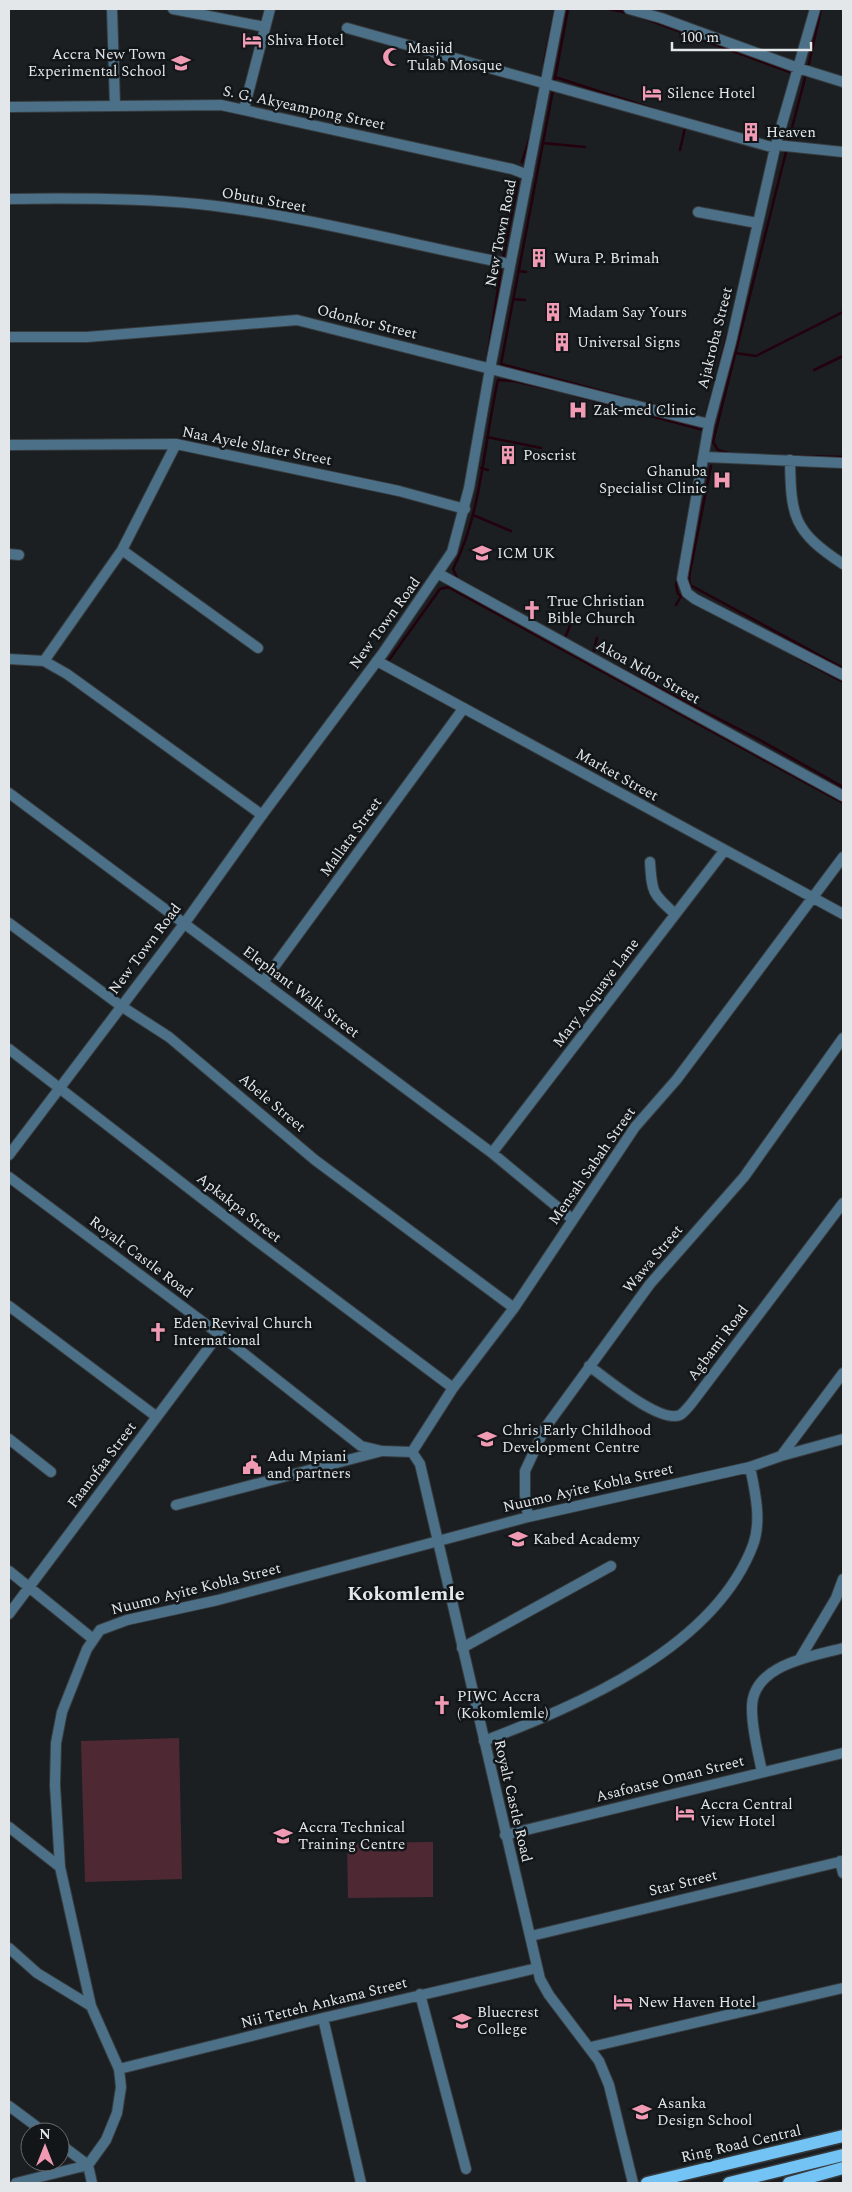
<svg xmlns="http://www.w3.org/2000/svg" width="852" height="2192" font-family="Spectral,serif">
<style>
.green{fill:#4e2934}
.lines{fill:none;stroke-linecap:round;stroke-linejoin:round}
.stream{stroke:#23010d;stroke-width:2.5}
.minor-casing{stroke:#373b3e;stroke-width:12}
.tertiary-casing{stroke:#373b3e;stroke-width:12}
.primary-casing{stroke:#373b3e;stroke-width:15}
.minor{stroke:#4b7087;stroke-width:10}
.tertiary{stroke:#4b7087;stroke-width:10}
.primary{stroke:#73c3f4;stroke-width:12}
.labels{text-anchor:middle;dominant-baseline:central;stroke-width:5;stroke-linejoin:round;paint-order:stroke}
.poi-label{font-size:15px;fill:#e4e7e9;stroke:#121618;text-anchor:start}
.street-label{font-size:15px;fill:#e4e7e9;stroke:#121618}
.district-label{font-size:20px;font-weight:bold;fill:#e4e7e9;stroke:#121618}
</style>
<rect width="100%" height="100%" fill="#1b1f22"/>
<!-- green -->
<path class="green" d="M 179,1738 L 182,1879 L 85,1882 L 81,1741 Z
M 433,1842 L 433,1897 L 348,1898 L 347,1843 Z"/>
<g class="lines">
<!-- stream -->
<path class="stream" d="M 609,9 L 628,13
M 638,16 L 795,74
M 544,63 L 555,9
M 808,68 L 821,9
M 555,77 L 654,109
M 554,84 L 568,9
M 553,90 L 501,364 L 627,398
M 534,117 L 536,105
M 543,143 L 585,147
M 788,143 L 806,74
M 680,150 L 685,128
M 522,162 L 530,137
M 503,258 L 518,181
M 519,271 L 526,272
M 513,299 L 525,300
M 735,353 L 756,356 L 843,312
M 486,366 L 501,269
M 814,370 L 843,356
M 574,395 L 703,430
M 705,421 L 728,332
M 487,437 L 541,448
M 732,454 L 718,450 L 713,442 L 787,148
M 790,456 L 843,457
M 711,466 L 689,577 L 690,585 L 843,668
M 481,468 L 488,470
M 473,515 L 511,531
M 678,576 L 676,585 L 678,594 L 687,599
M 458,580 L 453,569 C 482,513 484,441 498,380 L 514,381 L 554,390
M 676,605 L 681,596
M 565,638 L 571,623
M 584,648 L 596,655
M 593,653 L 597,638
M 798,658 L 843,682
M 389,660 L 440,589 L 448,587 L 843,803
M 605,660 L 758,739 L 843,787"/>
<!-- minor casing -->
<g class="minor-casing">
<path id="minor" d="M 112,9 L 115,106
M 173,9 L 265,27
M 629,9 L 661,18 L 798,68 L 843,82
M 815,9 L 775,148 L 731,342 L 709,424 L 682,579 L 687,593 L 695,599 L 843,675
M 347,28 L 775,148
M 244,109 L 270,9
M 776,145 L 843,152
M 9,199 C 72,198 135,198 198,204 C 302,215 407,244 510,264
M 698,212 L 757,223
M 9,337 L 87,337 L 297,320 L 709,424
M 9,445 L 176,444 L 399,491 L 465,509
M 705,457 L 843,463
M 790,460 C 791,517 793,531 843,564
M 122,550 L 258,648
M 9,554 L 19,555
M 9,659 L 44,661 L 67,674 L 262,815
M 44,661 L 122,550 L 176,444
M 377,661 L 843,914
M 9,793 L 492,1153 L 572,1219
M 650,862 C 652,893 652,893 675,914
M 9,923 L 121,1006 L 169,1037 L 315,1160 L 514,1308
M 263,982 L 463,709
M 9,1049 L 257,1241 L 453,1388
M 492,1153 L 724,851
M 9,1306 L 157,1417
M 589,1366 C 606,1378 660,1424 680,1415 C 684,1413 688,1407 691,1404 L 843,1203
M 9,1439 L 51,1472
M 412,1452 L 453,1388 L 514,1308 L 635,1127 L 677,1079 L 843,857
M 781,1456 L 843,1373
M 176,1505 L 382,1451
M 528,1517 L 525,1495 L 525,1471 L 545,1428 L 650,1284 L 744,1177 L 843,1038
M 9,1571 L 93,1639
M 9,1614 L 219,1334
M 462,1648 L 611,1566
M 799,1660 L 836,1598 L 843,1579
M 484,1741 C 579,1705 714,1648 753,1545 C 762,1521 755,1491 750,1467
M 762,1772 C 758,1752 752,1730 752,1710 C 750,1665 810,1657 843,1648
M 9,1827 L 60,1867
M 505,1835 L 843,1753
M 840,1861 L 843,1873
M 531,1936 L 843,1861
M 9,1948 L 37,1973 L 91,2006
M 420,1994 L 466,2169
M 323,2018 L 361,2183
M 591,2047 L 843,1988
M 119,2069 L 323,2018 L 537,1968
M 9,2106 L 44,2132
M 60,2144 L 88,2165 L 92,2183
M 16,2183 L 88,2165 L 106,2140 L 117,2113 L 121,2087 L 119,2069 L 91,2006 L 60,1867 L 55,1785 L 56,1743 L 62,1712 L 87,1649 L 100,1630 L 127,1620 L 218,1600 L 528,1517 L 750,1467 L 781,1456 L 843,1439"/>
</g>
<!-- tertiary casing -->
<g class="tertiary-casing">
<path id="tertiary" d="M 9,107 L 221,105 L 512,169 L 528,175
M 439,574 L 843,796
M 9,1155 L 184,924 L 262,815 L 383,653 L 452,552 L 469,488 L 490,369 L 560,9
M 9,1177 L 219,1334 L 361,1446 L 382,1451 L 412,1452 L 420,1464 L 540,1979 L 549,1995 L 599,2061 L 609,2085 L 633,2183"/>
</g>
<!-- primary casing -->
<g class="primary-casing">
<path id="primary" d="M 647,2183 L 843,2136
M 729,2183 L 843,2155
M 789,2183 L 843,2168"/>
</g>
<!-- minor -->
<use href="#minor" class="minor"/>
<!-- tertiary -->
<use href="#tertiary" class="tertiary"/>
<!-- primary -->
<use href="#primary" class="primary"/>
</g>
<!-- icons -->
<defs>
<g id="hotel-bare" transform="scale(1.5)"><path d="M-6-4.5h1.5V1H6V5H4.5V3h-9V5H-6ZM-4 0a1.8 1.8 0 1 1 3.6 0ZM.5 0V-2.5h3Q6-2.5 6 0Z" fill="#f19ab4" stroke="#121618" stroke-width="2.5" paint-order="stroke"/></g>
<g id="mosque-bare" transform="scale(1.5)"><path d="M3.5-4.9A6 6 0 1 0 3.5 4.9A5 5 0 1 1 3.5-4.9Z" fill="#f19ab4" stroke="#121618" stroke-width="2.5" paint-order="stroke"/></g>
<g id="school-bare" transform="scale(1.5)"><path d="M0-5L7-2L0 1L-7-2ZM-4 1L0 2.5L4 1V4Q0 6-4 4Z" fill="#f19ab4" stroke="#121618" stroke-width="2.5" paint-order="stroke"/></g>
<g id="building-bare" transform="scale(1.5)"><path d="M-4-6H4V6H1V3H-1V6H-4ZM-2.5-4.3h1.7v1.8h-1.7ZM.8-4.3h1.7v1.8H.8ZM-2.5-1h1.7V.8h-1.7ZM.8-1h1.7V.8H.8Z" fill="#f19ab4" stroke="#121618" stroke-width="2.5" paint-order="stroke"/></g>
<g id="hospital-bare" transform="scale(1.5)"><path d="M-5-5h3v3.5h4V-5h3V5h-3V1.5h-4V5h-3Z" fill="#f19ab4" stroke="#121618" stroke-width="2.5" paint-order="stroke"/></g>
<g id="university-bare" transform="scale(1.5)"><path d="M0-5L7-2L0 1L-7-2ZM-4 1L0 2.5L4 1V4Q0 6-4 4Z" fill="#f19ab4" stroke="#121618" stroke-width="2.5" paint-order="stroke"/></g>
<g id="church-bare" transform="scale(1.5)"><path d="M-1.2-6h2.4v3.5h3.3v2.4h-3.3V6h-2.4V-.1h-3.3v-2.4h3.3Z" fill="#f19ab4" stroke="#121618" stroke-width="2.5" paint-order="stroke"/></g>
<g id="civic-bare" transform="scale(1.5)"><path d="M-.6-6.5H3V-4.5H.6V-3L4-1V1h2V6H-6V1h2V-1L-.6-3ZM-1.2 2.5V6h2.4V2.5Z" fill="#f19ab4" stroke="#121618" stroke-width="2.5" paint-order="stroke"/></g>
</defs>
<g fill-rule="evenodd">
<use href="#hotel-bare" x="252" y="40"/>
<use href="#mosque-bare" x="392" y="57"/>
<use href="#school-bare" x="181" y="63"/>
<use href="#hotel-bare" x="652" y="93"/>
<use href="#building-bare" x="751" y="132"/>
<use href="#building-bare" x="539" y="258"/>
<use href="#building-bare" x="553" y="312"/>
<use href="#building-bare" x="562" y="342"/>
<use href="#hospital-bare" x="578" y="410"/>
<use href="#building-bare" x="508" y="455"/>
<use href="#hospital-bare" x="722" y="480"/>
<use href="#university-bare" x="482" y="553"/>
<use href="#church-bare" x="532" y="610"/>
<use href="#church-bare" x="158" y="1332"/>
<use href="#school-bare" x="487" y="1439"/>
<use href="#civic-bare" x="252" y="1465"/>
<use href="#school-bare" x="518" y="1539"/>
<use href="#church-bare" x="442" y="1705"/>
<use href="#hotel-bare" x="685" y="1813"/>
<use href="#school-bare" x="283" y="1836"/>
<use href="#hotel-bare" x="623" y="2002"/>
<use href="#school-bare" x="462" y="2021"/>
<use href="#school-bare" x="642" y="2112"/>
</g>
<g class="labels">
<!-- poi labels -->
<g class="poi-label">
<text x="267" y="40">Shiva Hotel</text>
<text x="407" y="48">Masjid<tspan x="407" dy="17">Tulab Mosque</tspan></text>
<text x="166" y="54" text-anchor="end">Accra New Town<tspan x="166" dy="17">Experimental School</tspan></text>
<text x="667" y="93">Silence Hotel</text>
<text x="766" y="132">Heaven</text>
<text x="554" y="258">Wura P. Brimah</text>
<text x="568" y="312">Madam Say Yours</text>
<text x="577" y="342">Universal Signs</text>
<text x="593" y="410">Zak-med Clinic</text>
<text x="523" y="455">Poscrist</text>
<text x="707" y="471" text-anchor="end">Ghanuba<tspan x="707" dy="17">Specialist Clinic</tspan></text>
<text x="497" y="553">ICM UK</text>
<text x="547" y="601">True Christian<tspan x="547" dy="17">Bible Church</tspan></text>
<text x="173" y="1323">Eden Revival Church<tspan x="173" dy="17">International</tspan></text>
<text x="502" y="1430">Chris Early Childhood<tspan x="502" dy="17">Development Centre</tspan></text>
<text x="267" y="1456">Adu Mpiani<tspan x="267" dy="17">and partners</tspan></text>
<text x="533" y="1539">Kabed Academy</text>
<text x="457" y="1696">PIWC Accra<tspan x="457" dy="17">(Kokomlemle)</tspan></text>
<text x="700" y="1804">Accra Central<tspan x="700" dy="17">View Hotel</tspan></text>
<text x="298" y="1827">Accra Technical<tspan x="298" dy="17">Training Centre</tspan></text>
<text x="638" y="2002">New Haven Hotel</text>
<text x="477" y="2012">Bluecrest<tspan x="477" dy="17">College</tspan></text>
<text x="657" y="2103">Asanka<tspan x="657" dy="17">Design School</tspan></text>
</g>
<!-- street labels -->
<g class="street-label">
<text transform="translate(304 108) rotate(12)">S. G. Akyeampong Street</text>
<text transform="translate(264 200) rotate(10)">Obutu Street</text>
<text transform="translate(501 233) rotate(-79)">New Town Road</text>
<text transform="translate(367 322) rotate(14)">Odonkor Street</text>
<text transform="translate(715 338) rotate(-76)">Ajakroba Street</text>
<text transform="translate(257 446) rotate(11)">Naa Ayele Slater Street</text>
<text transform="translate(385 623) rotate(-54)">New Town Road</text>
<text transform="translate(648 672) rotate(29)">Akoa Ndor Street</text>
<text transform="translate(617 775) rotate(29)">Market Street</text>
<text transform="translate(351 837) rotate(-54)">Mallata Street</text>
<text transform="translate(145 949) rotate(-53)">New Town Road</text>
<text transform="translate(301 992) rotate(37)">Elephant Walk Street</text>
<text transform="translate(596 993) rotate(-53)">Mary Acquaye Lane</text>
<text transform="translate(272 1103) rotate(40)">Abele Street</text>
<text transform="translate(592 1166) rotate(-55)">Mensah Sabah Street</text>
<text transform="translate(239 1208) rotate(38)">Apkakpa Street</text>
<text transform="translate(141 1257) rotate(37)">Royalt Castle Road</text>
<text transform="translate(653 1259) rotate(-50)">Wawa Street</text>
<text transform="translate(718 1343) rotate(-53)">Agbami Road</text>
<text transform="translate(102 1465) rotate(-53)">Faanofaa Street</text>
<text transform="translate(588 1488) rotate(-13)">Nuumo Ayite Kobla Street</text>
<text transform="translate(196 1589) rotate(-14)">Nuumo Ayite Kobla Street</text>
<text transform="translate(670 1779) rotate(-14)">Asafoatse Oman Street</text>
<text transform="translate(513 1801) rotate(77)">Royalt Castle Road</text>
<text transform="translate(683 1883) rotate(-14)">Star Street</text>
<text transform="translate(324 2003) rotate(-14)">Nii Tetteh Ankama Street</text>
<text transform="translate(741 2144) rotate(-13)">Ring Road Central</text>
</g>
<!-- district labels -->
<g class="district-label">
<text x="406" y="1594">Kokomlemle</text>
</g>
</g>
<!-- border -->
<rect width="852" height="2192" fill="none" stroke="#e4e7e9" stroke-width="20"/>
<!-- north arrow -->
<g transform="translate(45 2147)"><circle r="24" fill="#121618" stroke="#666a6c"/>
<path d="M0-4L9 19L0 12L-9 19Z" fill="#f19ab4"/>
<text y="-8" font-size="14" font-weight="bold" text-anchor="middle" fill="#e4e7e9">N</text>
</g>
<!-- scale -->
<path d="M672 42v8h139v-8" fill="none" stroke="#e4e7e9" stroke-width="2.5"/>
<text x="680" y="42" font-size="15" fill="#e4e7e9" stroke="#121618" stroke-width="4" paint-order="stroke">100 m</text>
</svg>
